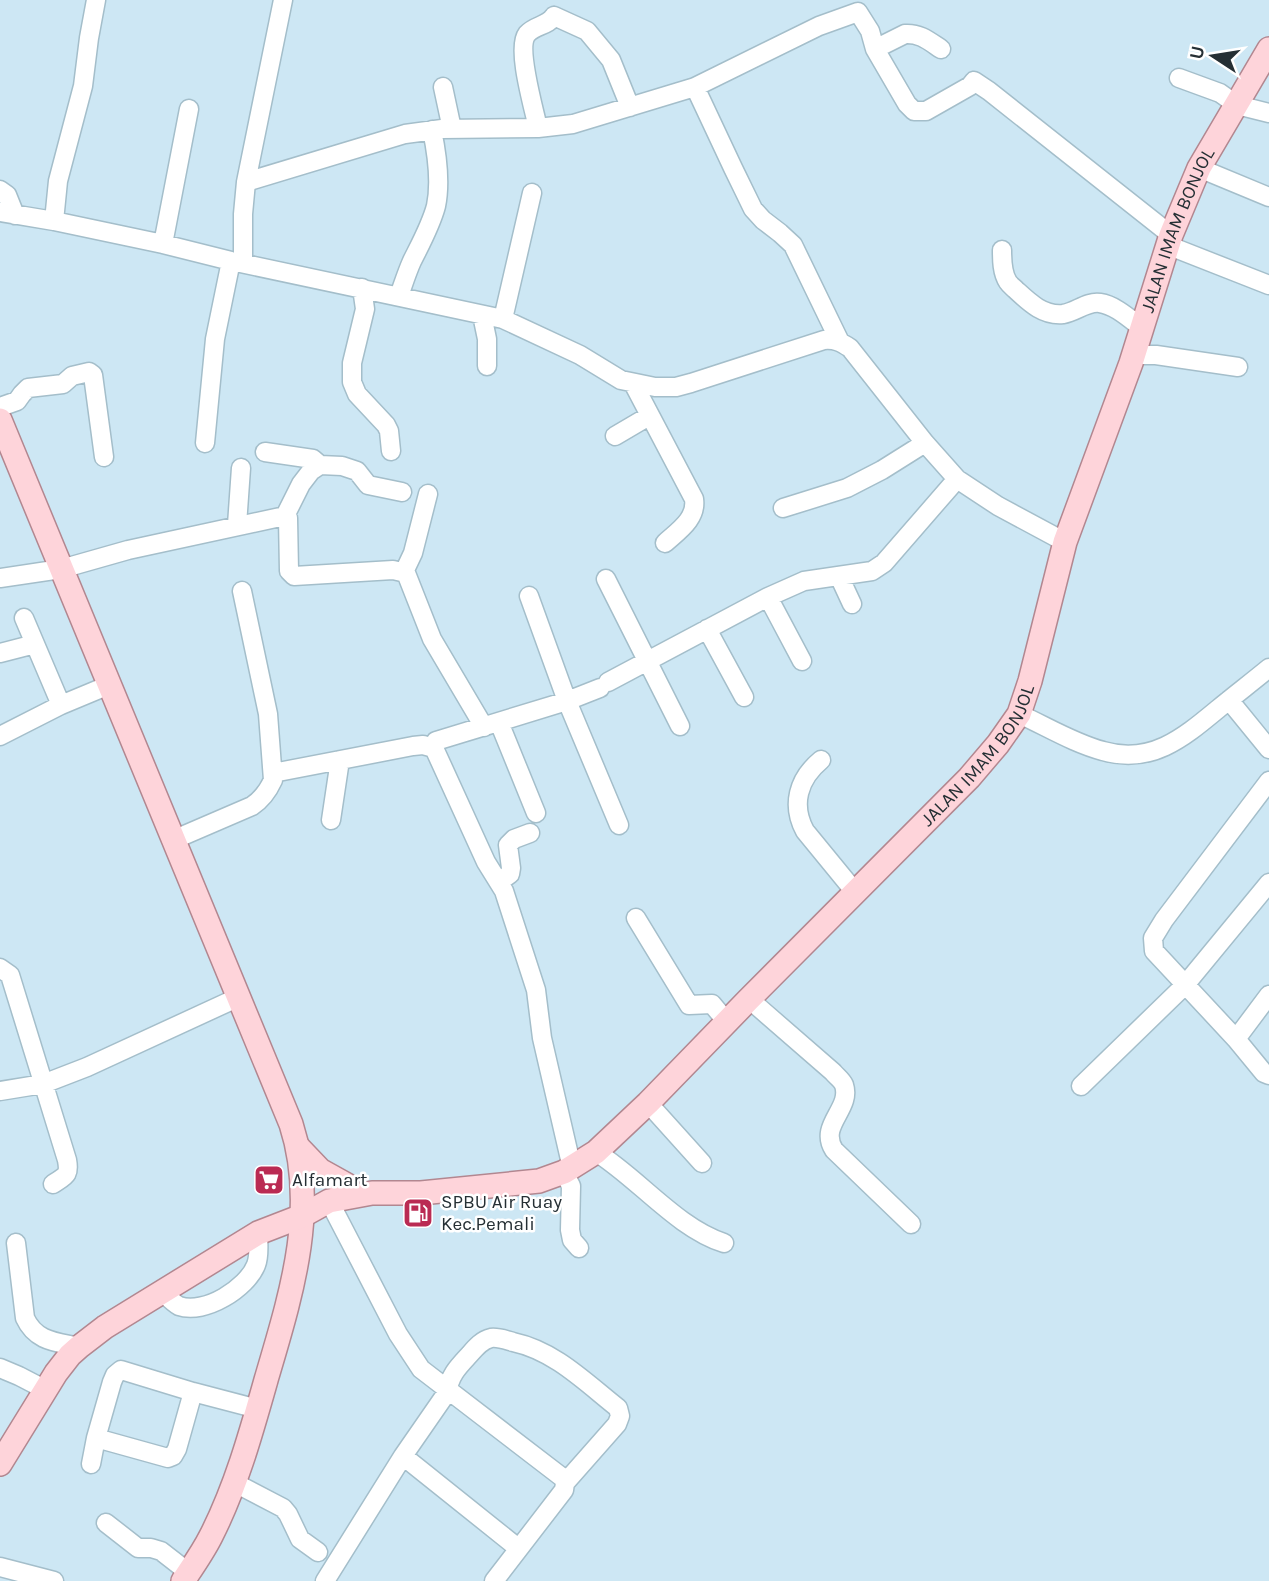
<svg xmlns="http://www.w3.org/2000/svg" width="1269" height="1581" font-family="Karla,sans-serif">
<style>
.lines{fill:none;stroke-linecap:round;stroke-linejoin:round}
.minor-casing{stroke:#a4beca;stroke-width:21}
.major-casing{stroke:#b28790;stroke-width:26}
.minor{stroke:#fff;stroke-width:18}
.major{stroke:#fed4da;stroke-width:23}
.labels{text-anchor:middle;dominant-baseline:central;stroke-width:5;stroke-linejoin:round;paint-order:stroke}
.street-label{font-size:19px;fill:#252f34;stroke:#fff}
.poi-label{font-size:19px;fill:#252f34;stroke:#fff;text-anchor:start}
</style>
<rect width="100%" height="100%" fill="#cde7f4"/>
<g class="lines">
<!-- minor casing -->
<g class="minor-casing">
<path id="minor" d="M 554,16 L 587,31 L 611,60 L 630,107
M 875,49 L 905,34 C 920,33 929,41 941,49
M 1179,78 L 1220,93 L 1237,105 L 1269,113
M 443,87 L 452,129
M 695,87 L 733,168 L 753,209 L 763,220 L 780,233 L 793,245 L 840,342
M 538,128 C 534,109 516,48 527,34 C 535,25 548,26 554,16
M 1199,168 L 1269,197
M 246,182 L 405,134 L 442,129 L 538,128 L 573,124 L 695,87 L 819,26 L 858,12 L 870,31 L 875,49 L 907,104 L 914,111 L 926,111 L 970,86 L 974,81 L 989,91 L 1171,235
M 0,190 L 7,195 L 15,215
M 0,212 L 54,221 L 163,244 L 231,261 L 503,319 L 580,355 L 621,380 L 655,387 L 676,387 L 691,383 L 824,340 C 835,339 841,342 850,348 L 925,443 L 957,479 L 998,506 L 1065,542
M 54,221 L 58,181 L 83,86 L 89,38 L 96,0
M 163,244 L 189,109
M 1167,245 L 1269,285
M 1002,250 C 1002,260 1002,273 1008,282 C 1010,285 1013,287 1016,290 C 1029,302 1043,316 1063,314 C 1076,312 1087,301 1100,303 C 1115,305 1130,319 1142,328
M 243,263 L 243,214 L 246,182 L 283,0
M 362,288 L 365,309 L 352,363 L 352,382 L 357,394 L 386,425 L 389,431 L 391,451
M 399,296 C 403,285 407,272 412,261 C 421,243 431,225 436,206 C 441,182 437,154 432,130
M 482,315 L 487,339 L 487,366
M 503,319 L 532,193
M 1134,355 L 1156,355 L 1238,367
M 633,383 L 694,499 C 697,519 678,531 665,543
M 0,407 L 17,401 L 22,394 L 28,388 L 63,384 L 72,376 L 89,372 L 93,375 L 104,457
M 615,436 L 649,416
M 205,443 L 215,339 L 231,261
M 265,452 L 313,459 L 320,465
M 783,508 L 847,488 L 882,470 L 925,443
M 285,516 L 301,484 L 311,471 L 320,465 L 342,466 L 357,471 L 368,485 L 402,492
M 237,525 L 241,468
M 404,572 L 413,553 L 428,494
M 839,576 L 852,604
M 0,578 L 61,569 L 128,550 L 285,516 L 288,518 L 289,571 L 294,576 L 393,570 L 406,573 L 432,639 L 484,727
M 606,579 L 680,726
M 529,596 L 567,701 L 619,825
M 768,597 L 802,661
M 24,618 L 61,705
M 707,629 L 744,697
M 0,653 L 35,644
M 608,682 L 768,597 L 804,581 L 872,571 L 884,563 L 957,479
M 1229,700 L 1269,749
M 1019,714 C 1046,726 1073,743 1103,751 C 1151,765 1183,738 1218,709 C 1235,695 1252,682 1269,668
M 499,722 L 536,813
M 0,736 L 61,705 L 109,685
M 821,760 C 798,779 791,805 805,831 L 855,892
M 273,773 L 413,746 L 423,745 L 434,748
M 1269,781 L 1164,920 L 1153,938 L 1154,951 L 1236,1039 L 1264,1073 L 1269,1075
M 331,820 L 340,760
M 173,840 L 252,806 C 261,800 268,791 273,780 L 268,714 L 242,591
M 499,882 L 510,874 L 511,868 L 508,845 L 514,839 L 530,833
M 636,918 L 689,1005 L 712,1004 L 727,1022
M 0,968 L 10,975 L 67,1160 C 70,1176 65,1176 53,1184
M 749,999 L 833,1072 C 836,1076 842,1080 844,1085 C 852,1109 818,1125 834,1150 L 911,1224
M 1236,1039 L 1269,995
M 1081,1086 L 1185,985 L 1269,883
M 0,1091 L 43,1084 L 87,1067 L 239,997
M 648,1103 L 702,1163
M 596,1152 C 638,1178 677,1228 724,1243
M 572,1168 L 542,1038 L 536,990 L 504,891 L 486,862 L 434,748 L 436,741 L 567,701 L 600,688
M 564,1172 L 571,1186 L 570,1230 L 572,1240 L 579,1248
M 329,1201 L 398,1334 L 421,1369 L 563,1478 L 565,1483 L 564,1490 L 494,1581
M 16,1243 L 25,1318 C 36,1342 57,1342 79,1347
M 163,1292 C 168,1297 173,1303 179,1306 C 205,1315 247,1288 256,1265 C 260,1255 258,1244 258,1233
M 0,1368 L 19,1376 L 46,1390
M 96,1438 L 168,1458 L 173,1456 L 177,1449 L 193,1392
M 403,1456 L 518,1548
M 91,1464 L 96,1438 L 112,1382 L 115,1375 L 121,1370 L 193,1392 L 258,1409
M 235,1483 L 283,1508 L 288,1514 L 300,1539 L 318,1552
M 106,1523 L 138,1548 L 151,1548 L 161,1551 L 188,1572
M 0,1567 L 54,1581
M 325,1581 L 403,1456 L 448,1391 C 449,1375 460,1365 470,1354 C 476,1347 482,1340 491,1338 C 498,1337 506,1340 513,1342 C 555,1351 585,1382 618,1408 L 620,1416 L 617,1424 L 565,1483"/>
</g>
<!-- major casing -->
<g class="major-casing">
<g id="major">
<path d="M 0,420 L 291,1124 C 319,1210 290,1298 266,1380 C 251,1433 236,1487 211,1536 C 203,1552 193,1566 183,1581"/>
<path d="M 299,1148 L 320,1170 L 347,1185"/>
<path id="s1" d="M 0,1464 L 56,1373 L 70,1355 L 79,1347 L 105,1327 L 258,1233 L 302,1216 L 329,1201 L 372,1193 L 421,1193 L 539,1181 L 564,1172 L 596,1152 L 648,1103 L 749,999 L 969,778 L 998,744 L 1019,714 L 1030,681 L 1065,542 L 1131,363 L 1171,235 L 1199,168 L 1269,49"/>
</g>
</g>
<!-- minor -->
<use href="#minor" class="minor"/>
<!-- major -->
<use href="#major" class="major"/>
</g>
<!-- icons -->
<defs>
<g id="supermarket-square" transform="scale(1.575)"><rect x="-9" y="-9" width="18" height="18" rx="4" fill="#ba2b53" stroke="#fff"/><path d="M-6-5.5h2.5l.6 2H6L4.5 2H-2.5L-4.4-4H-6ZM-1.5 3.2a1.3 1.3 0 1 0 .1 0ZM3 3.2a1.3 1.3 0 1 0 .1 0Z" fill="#fff"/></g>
<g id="fuel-square" transform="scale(1.575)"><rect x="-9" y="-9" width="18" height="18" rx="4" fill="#ba2b53" stroke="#fff"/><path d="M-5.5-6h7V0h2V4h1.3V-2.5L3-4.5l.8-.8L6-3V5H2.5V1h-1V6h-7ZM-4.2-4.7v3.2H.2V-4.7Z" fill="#fff"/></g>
</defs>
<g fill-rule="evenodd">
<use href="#supermarket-square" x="269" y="1180"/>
<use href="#fuel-square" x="418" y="1213"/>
</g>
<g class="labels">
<!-- street labels -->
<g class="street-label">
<text stroke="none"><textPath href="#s1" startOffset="1827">JALAN IMAM BONJOL</textPath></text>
<text stroke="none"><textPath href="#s1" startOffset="1260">JALAN IMAM BONJOL</textPath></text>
</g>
<!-- poi labels -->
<g class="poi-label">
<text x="292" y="1180">Alfamart</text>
<text x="441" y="1202">SPBU Air Ruay<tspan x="441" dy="22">Kec.Pemali</tspan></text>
</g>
</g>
<!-- north arrow -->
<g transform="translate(1213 56) rotate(282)" stroke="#ffffff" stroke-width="5" paint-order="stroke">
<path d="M0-5L12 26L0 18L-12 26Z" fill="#252f34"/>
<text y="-10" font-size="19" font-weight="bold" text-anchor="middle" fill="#252f34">U</text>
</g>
</svg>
